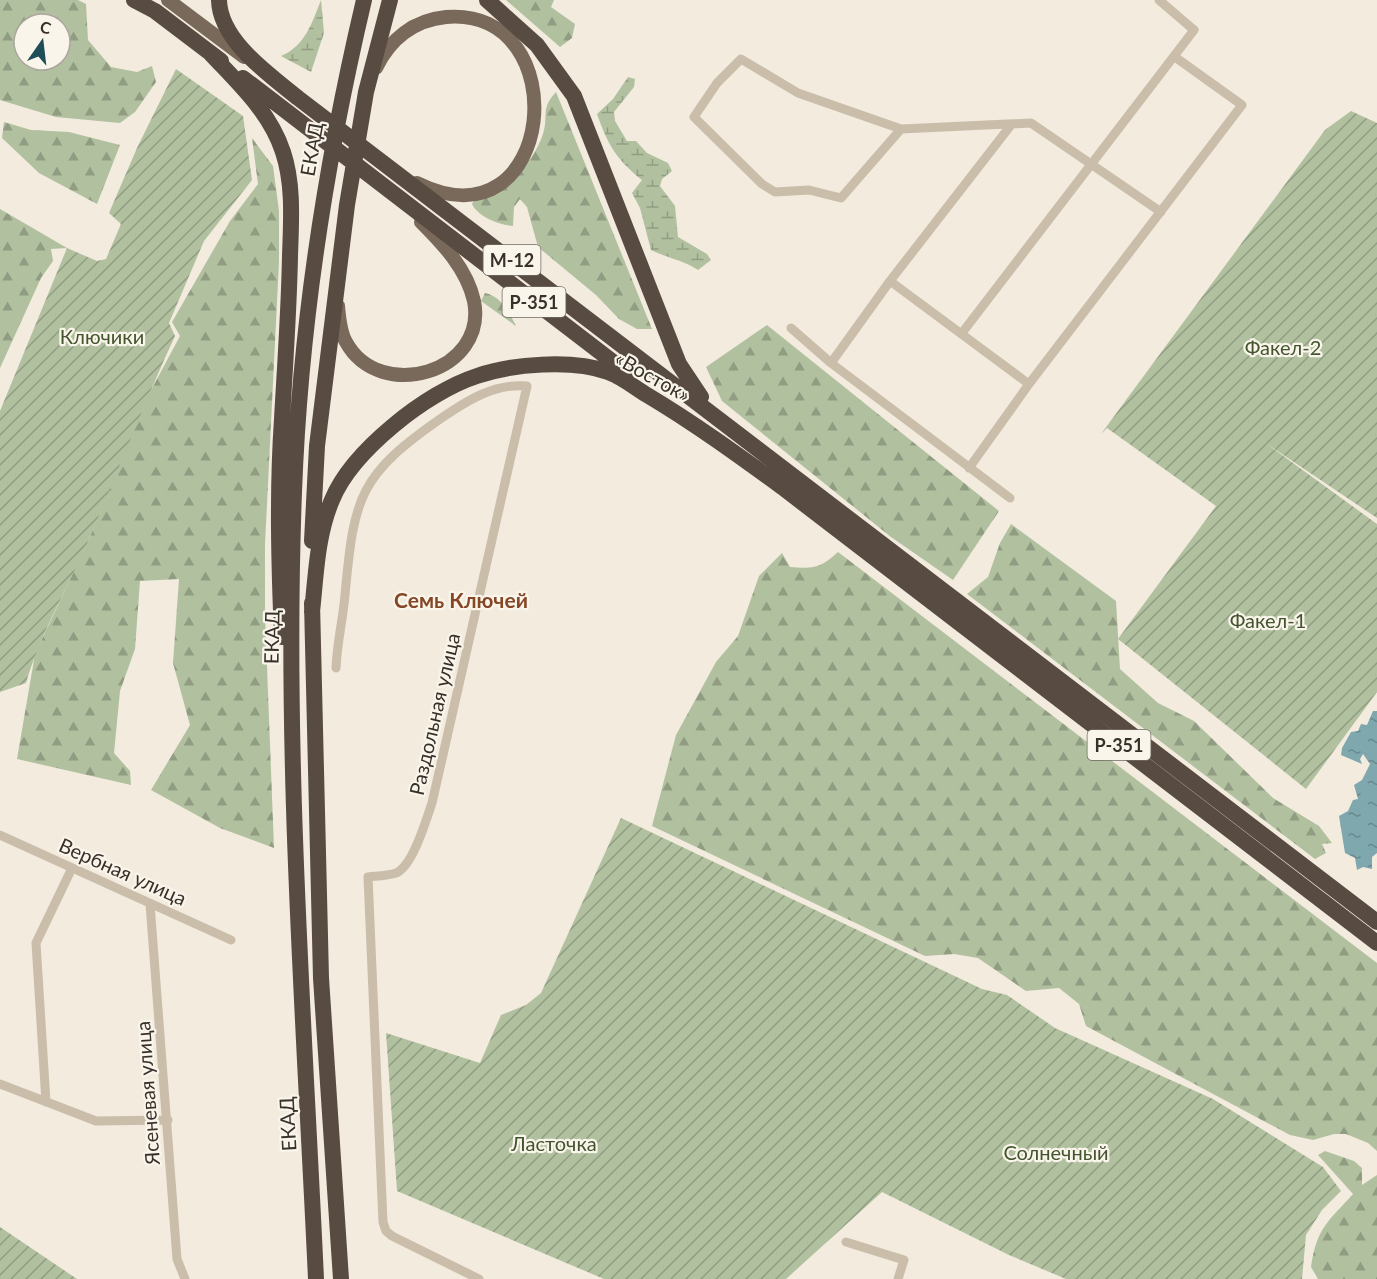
<svg xmlns="http://www.w3.org/2000/svg" width="1377" height="1279" font-family="Lato,sans-serif">
<style>
.forest{fill:url(#forest-firs);fill-rule:evenodd}
.wetland{fill:url(#wetland-marsh)}
.garden{fill:url(#garden-furrows)}
.water{fill:url(#water-ripples)}
.lines{fill:none;stroke-linecap:round;stroke-linejoin:round}
.street{stroke:#cabdaa;stroke-width:9}
.primary{stroke:#79695b;stroke-width:14}
.highway{stroke:#584b41;stroke-width:16}
.labels{text-anchor:middle;dominant-baseline:central;stroke-width:4.5;stroke-linejoin:round;paint-order:stroke}
.shield{fill:#faf5eb;stroke:#726b64;stroke-width:1.5}
.shield-label{font-size:18px;font-weight:bold;fill:#38302a}
.street-label{font-size:20px;fill:#38302a;stroke:#faf5eb}
.park-label{font-size:20px;fill:#43552e;stroke:#faf5eb}
.neighbourhood-label{font-size:21px;font-weight:bold;fill:#854725;stroke:#faf5eb}
</style>
<defs>
<pattern id="forest-firs" width="22" height="20" patternUnits="userSpaceOnUse" patternTransform="scale(1.5)"><rect width="22" height="20" fill="#b1c19f"/><path d="M5 1l3.5 6h-7zM16 11l3.5 6h-7z" fill="#919d82"/></pattern>
<pattern id="wetland-marsh" width="20" height="14" patternUnits="userSpaceOnUse" patternTransform="scale(1.5)"><rect width="20" height="14" fill="#b1c19f"/><path d="M1 5h8M5 5V1M11 12h8M15 12V8" fill="none" stroke="#919d82"/></pattern>
<pattern id="garden-furrows" width="10" height="10" patternUnits="userSpaceOnUse" patternTransform="scale(1.5)"><rect width="10" height="10" fill="#b1c19f"/><path d="M-1 1l2-2M0 10L10 0M9 11l2-2" fill="none" stroke="#919d82"/></pattern>
<pattern id="water-ripples" width="26" height="14" patternUnits="userSpaceOnUse" patternTransform="scale(1.5)"><rect width="26" height="14" fill="#7ea7ae"/><path d="M2 4q2-2 4 0t4 0M15 11q2-2 4 0t4 0" fill="none" stroke="#68888e"/></pattern>
</defs>
<rect width="100%" height="100%" fill="#f2ebde"/>
<!-- forest -->
<path class="forest" d="M 0,0 L 78,0 L 86,4 L 88,40 L 111,67 L 137,72 L 152,66 L 156,82 L 135,112 L 120,123 L 56,117 L 0,100 ZM 24,24 L 60,24 L 60,60 L 24,60 Z
M 506,0 L 554,0 L 551,7 L 575,24 L 572,38 L 560,47 Z
M 556,92 L 652,329 L 637,329 L 619,319 L 596,295 L 538,247 L 527,207 L 520,199 L 514,207 L 513,226 C 500,225 478,217 472,204 L 476,197 C 504,199 535,159 543,134 C 549,115 540,109 556,92 Z
M 4,122 L 31,130 L 69,132 L 120,145 L 97,204 L 39,173 L 2,138 Z
M 252,138 L 273,166 L 279,211 L 279,262 L 265,544 L 265,615 L 274,848 L 220,828 L 151,790 L 190,725 L 173,663 L 179,579 L 140,581 L 135,649 L 120,691 L 114,753 L 130,771 L 131,785 L 17,759 L 35,654 L 89,539 L 143,405 L 180,336 L 172,322 L 230,221 L 258,184 Z
M 0,209 L 67,248 L 51,249 L 53,261 L 41,278 L 0,368 Z
M 485,293 C 502,297 508,311 516,326 L 481,301 Z
M 767,325 L 999,511 L 953,580 L 891,537 L 722,401 L 706,367 Z
M 1011,524 L 1116,601 L 1120,669 L 1158,703 L 1194,721 L 1273,798 L 1319,826 L 1332,843 L 1322,844 L 1326,853 L 1315,859 L 967,594 L 988,577 L 1000,543 Z
M 838,552 L 1377,963 L 1377,1151 L 1368,1143 L 1346,1134 L 1334,1134 L 1313,1140 L 1290,1135 L 1086,1026 L 1079,1004 L 1059,988 L 1026,991 L 978,958 L 954,954 L 925,956 L 652,826 L 676,735 L 716,662 L 738,636 L 759,576 L 782,553 L 790,567 C 815,569 820,568 838,552 Z
M 1325,1151 L 1354,1161 L 1362,1168 L 1362,1185 L 1377,1175 L 1377,1279 L 1318,1279 L 1311,1267 C 1317,1227 1328,1222 1353,1194 L 1318,1155 Z"/>
<!-- wetland -->
<path class="wetland" d="M 321,0 L 324,33 L 311,72 L 281,56 C 305,46 312,23 321,0 Z
M 628,77 L 635,79 L 634,87 L 614,112 L 615,121 L 627,141 L 636,141 L 647,153 L 668,163 L 672,171 L 662,179 L 660,186 L 675,206 L 678,237 L 707,254 L 711,260 L 698,270 C 683,260 667,258 651,250 L 640,208 L 632,193 L 642,180 C 616,159 608,145 597,114 L 613,99 Z"/>
<!-- garden -->
<path class="garden" d="M 176,69 L 243,116 L 252,180 L 204,241 L 169,323 L 175,336 C 144,403 118,471 89,539 C 68,588 41,632 26,683 L 0,692 L 0,411 L 67,248 L 97,261 L 106,259 L 121,224 L 109,213 L 137,148 Z
M 1351,111 L 1377,123 L 1377,518 L 1264,442 L 1377,524 L 1377,692 L 1306,789 L 1118,639 L 1216,506 L 1107,428 L 1101,434 L 1325,130 Z
M 621,818 L 982,989 L 1007,995 L 1055,1028 L 1213,1099 L 1323,1167 L 1341,1191 L 1322,1210 L 1306,1235 L 1302,1279 L 1066,1279 L 1009,1255 L 882,1192 L 786,1279 L 604,1279 L 397,1191 L 386,1033 L 480,1063 L 501,1015 L 526,1005 L 541,993 Z
M 0,1227 L 77,1279 L 0,1279 Z"/>
<!-- water -->
<path class="water" d="M 1373,711 L 1377,711 L 1377,853 L 1372,857 L 1372,869 L 1363,867 L 1357,870 L 1355,858 L 1345,853 L 1339,816 L 1348,811 L 1353,800 L 1358,799 L 1354,785 L 1362,780 L 1370,764 L 1363,754 L 1360,759 L 1362,764 L 1341,755 L 1342,748 L 1351,732 L 1358,731 L 1361,724 L 1367,725 Z"/>
<g class="lines">
<!-- street -->
<path class="street" d="M 901,129 L 841,198 L 809,190 L 775,192 L 762,184 L 694,117 L 717,83 L 741,59 L 798,93 L 901,129 L 1031,123 L 1161,212
M 890,281 L 1029,384
M 791,328 L 831,363 L 1010,498
M 962,333 L 1194,30 L 1159,0
M 831,363 L 890,281 L 1011,125
M 969,468 L 1029,384 L 1242,105 L 1175,57
M 336,668 C 337,643 343,619 345,595 C 354,496 359,475 443,417 C 468,400 495,383 527,386 L 432,803 C 426,820 413,866 396,873 C 387,876 377,876 368,877 L 383,1222 L 386,1231 L 392,1236 L 479,1279
M 0,835 L 231,940
M 150,904 L 177,1259 L 185,1279
M 0,1084 L 96,1121 L 168,1120
M 46,1102 L 36,943 L 72,868
M 846,1242 L 904,1260 L 898,1279"/>
<!-- primary -->
<path class="primary" d="M 168,0 L 244,57
M 376,68 C 390,39 414,20 446,17 C 578,6 557,252 417,183
M 338,306 C 339,317 340,332 346,342 C 380,404 488,372 474,301 C 467,269 443,244 421,222"/>
<!-- highway -->
<path class="highway" d="M 134,0 L 155,11 L 221,61
M 219,0 C 220,41 269,74 298,98 L 1377,922
M 487,0 L 537,45 L 574,96 L 679,364 L 701,397
M 211,54 C 239,84 270,112 283,152 C 294,185 291,222 290,256 C 289,311 285,365 282,419 C 277,492 279,565 282,637
M 243,78 L 630,375
M 312,541 L 317,446 L 347,205 L 366,92 L 390,0
M 312,603 L 321,978 L 341,1279
M 312,612 C 316,575 317,535 332,500 C 352,451 427,392 477,376 C 512,364 572,359 608,372 C 622,377 634,387 647,395 C 694,423 738,455 782,487 L 1377,943
M 316,1279 C 304,1017 284,755 294,492 C 300,326 326,161 364,0"/>
</g>
<g class="labels">
<!-- shield labels -->
<g class="shield">
<rect x="483.5" y="245" width="57" height="30" rx="4.5"/>
<rect x="502.5" y="287" width="63" height="30" rx="4.5"/>
<rect x="1087.5" y="730" width="63" height="30" rx="4.5"/>
</g>
<g class="shield-label">
<text x="512" y="260">М-12</text>
<text x="534" y="302">Р-351</text>
<text x="1119" y="745">Р-351</text>
</g>
<!-- street labels -->
<g class="street-label">
<text transform="translate(311 149) rotate(-80)">ЕКАД</text>
<text transform="translate(653 376) rotate(29)">«Восток»</text>
<text transform="translate(271 637) rotate(-89)">ЕКАД</text>
<text transform="translate(434 714) rotate(-77)">Раздольная улица</text>
<text transform="translate(123 871) rotate(24)">Вербная улица</text>
<text transform="translate(147 1093) rotate(-94)">Ясеневая улица</text>
<text transform="translate(287 1124) rotate(-93)">ЕКАД</text>
</g>
<!-- park labels -->
<g class="park-label">
<text x="102" y="336">Ключики</text>
<text x="1283" y="347">Факел-2</text>
<text x="1268" y="620">Факел-1</text>
<text x="554" y="1143">Ласточка</text>
<text x="1056" y="1152">Солнечный</text>
</g>
<!-- neighbourhood labels -->
<g class="neighbourhood-label">
<text x="461" y="599">Семь Ключей</text>
</g>
</g>
<!-- north arrow -->
<g transform="translate(42 42) rotate(14)"><circle r="28" fill="#faf5eb" stroke="#aca69e" stroke-width="1.5"/>
<path d="M0-4.5L10 22L0 15L-10 22Z" fill="#204e58"/>
<text y="-9" font-size="16" font-weight="bold" text-anchor="middle" fill="#38302a">С</text>
</g>
</svg>
